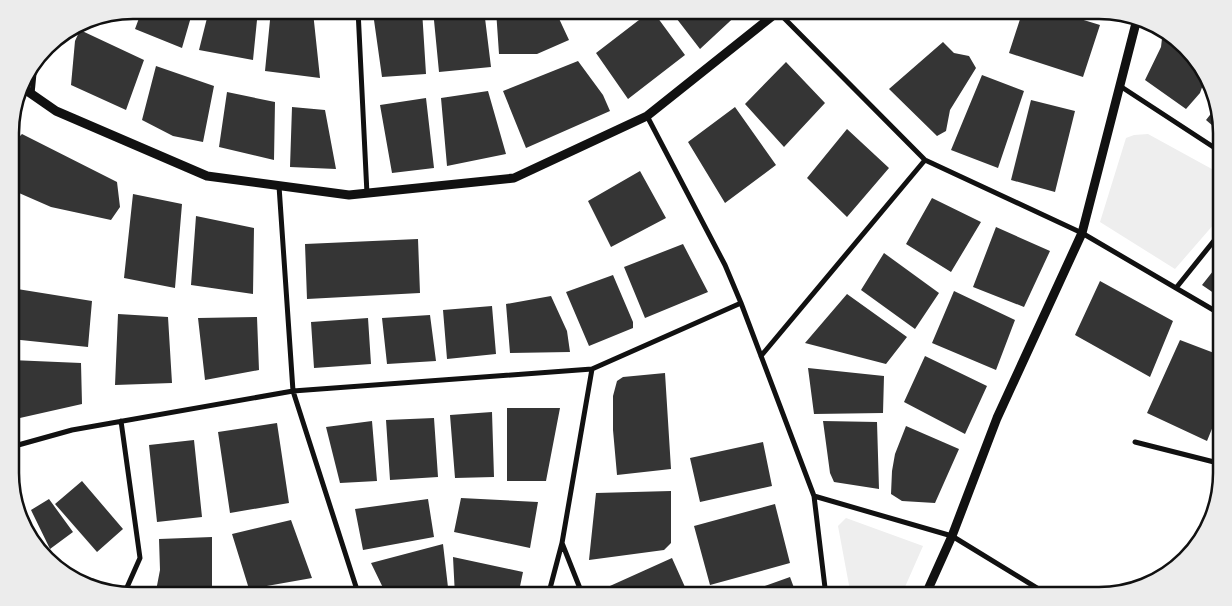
<svg xmlns="http://www.w3.org/2000/svg" width="1232" height="606" font-family="'Sofia Sans Condensed',sans-serif">
<style>
.green{fill:#eee}
.building{fill:#353535}
.lines{fill:none;stroke-linecap:round;stroke-linejoin:round}
.minor{stroke:#111;stroke-width:5}
.tertiary{stroke:#111;stroke-width:9}
.rim{fill:none;stroke:#111;stroke-width:2.5}
</style>
<rect width="100%" height="100%" fill="#fff"/>
<!-- green -->
<path class="green" d="M 1148,134 L 1221,174 L 1221,216 L 1175,269 L 1100,222 L 1126,138 L 1134,135 Z
M 846,518 L 923,546 L 901,596 L 851,596 L 838,526 Z"/>
<!-- building -->
<path class="building" d="M 142,10 L 193,10 L 182,48 L 135,29 Z
M 209,10 L 258,10 L 253,60 L 199,50 Z
M 271,10 L 313,12 L 320,78 L 265,71 Z
M 398,10 L 422,10 L 426,74 L 382,77 L 373,13 Z
M 433,10 L 484,10 L 491,67 L 439,72 Z
M 496,10 L 555,10 L 569,40 L 537,54 L 499,54 Z
M 652,10 L 685,55 L 628,99 L 596,53 Z
M 670,10 L 742,10 L 700,49 Z
M 1023,10 L 1051,10 L 1100,25 L 1083,77 L 1009,53 Z
M 120,12 L 117,21 L 102,16 L 113,14 Z
M 80,30 L 144,60 L 126,110 L 71,85 L 75,41 Z
M 1163,30 L 1197,58 L 1205,79 L 1200,93 L 1186,109 L 1145,80 L 1161,47 Z
M 943,42 L 954,53 L 969,56 L 976,68 L 950,110 L 946,131 L 937,136 L 889,89 Z
M 578,61 L 603,95 L 610,111 L 526,148 L 503,91 Z
M 786,62 L 825,103 L 784,147 L 745,104 Z
M 156,66 L 214,86 L 203,142 L 173,136 L 142,120 Z
M 982,75 L 1024,91 L 998,168 L 951,150 Z
M 488,91 L 506,154 L 447,166 L 441,98 Z
M 227,92 L 275,102 L 274,160 L 219,147 Z
M 426,98 L 434,168 L 392,173 L 380,105 Z
M 1031,100 L 1075,111 L 1055,192 L 1011,180 Z
M 1217,106 L 1221,117 L 1221,133 L 1206,120 Z
M 292,107 L 325,110 L 336,169 L 290,167 Z
M 735,107 L 776,165 L 725,203 L 688,142 Z
M 847,129 L 889,168 L 847,217 L 807,178 Z
M 22,134 L 117,182 L 120,207 L 111,220 L 51,207 L 19,193 L 11,160 L 12,144 Z
M 640,171 L 666,218 L 611,247 L 588,201 Z
M 133,194 L 182,204 L 175,288 L 124,278 Z
M 932,198 L 981,222 L 951,272 L 906,244 Z
M 196,216 L 254,228 L 253,294 L 191,285 Z
M 996,227 L 1050,251 L 1024,307 L 973,287 Z
M 418,239 L 420,293 L 307,299 L 305,244 Z
M 683,244 L 708,292 L 645,318 L 624,267 Z
M 884,253 L 939,293 L 915,329 L 861,290 Z
M 1221,261 L 1221,298 L 1202,285 Z
M 613,275 L 633,322 L 633,328 L 589,346 L 566,292 Z
M 1100,281 L 1173,321 L 1150,377 L 1075,335 Z
M 11,288 L 92,301 L 88,347 L 11,339 Z
M 954,291 L 1015,320 L 996,370 L 932,343 Z
M 847,294 L 907,337 L 886,364 L 805,343 Z
M 551,296 L 567,331 L 570,352 L 510,353 L 506,304 Z
M 492,306 L 496,354 L 447,359 L 443,310 Z
M 118,314 L 168,317 L 172,383 L 115,385 Z
M 430,315 L 436,361 L 387,364 L 382,318 Z
M 257,317 L 259,370 L 205,380 L 198,318 Z
M 368,318 L 371,364 L 314,368 L 311,322 Z
M 1180,340 L 1222,356 L 1222,404 L 1207,441 L 1147,413 Z
M 925,356 L 987,386 L 965,434 L 904,402 Z
M 11,360 L 81,363 L 82,404 L 11,420 Z
M 808,368 L 884,376 L 883,413 L 814,414 Z
M 665,373 L 671,469 L 617,475 L 613,430 L 613,396 L 617,381 L 623,377 Z
M 507,408 L 560,408 L 546,481 L 507,481 Z
M 492,412 L 494,477 L 455,478 L 450,415 Z
M 434,418 L 438,477 L 390,480 L 386,420 Z
M 372,421 L 377,481 L 340,483 L 326,427 Z
M 823,421 L 877,422 L 879,489 L 834,482 L 830,473 Z
M 277,423 L 289,503 L 230,513 L 218,432 Z
M 906,426 L 959,449 L 935,503 L 902,501 L 891,494 L 892,471 L 895,454 Z
M 194,440 L 202,517 L 157,522 L 149,445 Z
M 763,442 L 772,486 L 700,502 L 690,458 Z
M 82,481 L 123,529 L 97,552 L 55,504 Z
M 671,491 L 671,543 L 664,550 L 589,560 L 596,493 Z
M 461,498 L 538,502 L 530,548 L 454,532 Z
M 49,499 L 73,532 L 50,549 L 31,510 Z
M 428,499 L 434,537 L 363,550 L 355,509 Z
M 775,504 L 790,563 L 710,585 L 694,526 Z
M 291,520 L 312,578 L 249,589 L 232,534 Z
M 212,537 L 212,596 L 155,596 L 160,570 L 159,539 Z
M 443,544 L 449,596 L 387,596 L 371,563 Z
M 453,557 L 523,572 L 518,596 L 455,596 Z
M 672,558 L 689,596 L 604,596 L 601,590 Z
M 67,574 L 95,579 L 92,587 L 79,583 Z
M 790,577 L 797,596 L 737,596 Z"/>
<g class="lines">
<!-- minor -->
<path class="minor" d="M 358,10 L 367,194
M 778,12 L 925,160 L 1082,233 L 1222,315
M 1120,86 L 1221,152
M 32,94 L 35,63
M 647,116 L 725,265 L 741,303 L 814,496 L 826,596
M 279,186 L 293,391 L 359,596
M 1176,288 L 1221,232
M 761,356 L 925,160
M 121,421 L 140,558 L 124,594
M 1135,442 L 1222,464
M 11,447 L 72,430 L 293,391 L 592,369 L 741,303
M 814,496 L 952,536 L 1050,596
M 562,543 L 583,596
M 548,596 L 562,543 L 592,369"/>
<!-- tertiary -->
<path class="tertiary" d="M 984,12 L 985,10
M 20,86 L 56,111 L 207,176 L 349,195 L 514,178 L 647,116 L 780,10
M 925,596 L 952,536 L 997,418 L 1082,233 L 1137,19"/>
</g>
<!-- crop -->
<path d="M0 0H1232V606H0ZM133 19H1099A114 114 0 0 1 1213 133V473A114 114 0 0 1 1099 587H133A114 114 0 0 1 19 473V133A114 114 0 0 1 133 19Z" fill="#ececec" fill-rule="evenodd"/>
<path class="rim" d="M133 19H1099A114 114 0 0 1 1213 133V473A114 114 0 0 1 1099 587H133A114 114 0 0 1 19 473V133A114 114 0 0 1 133 19Z"/>
</svg>
